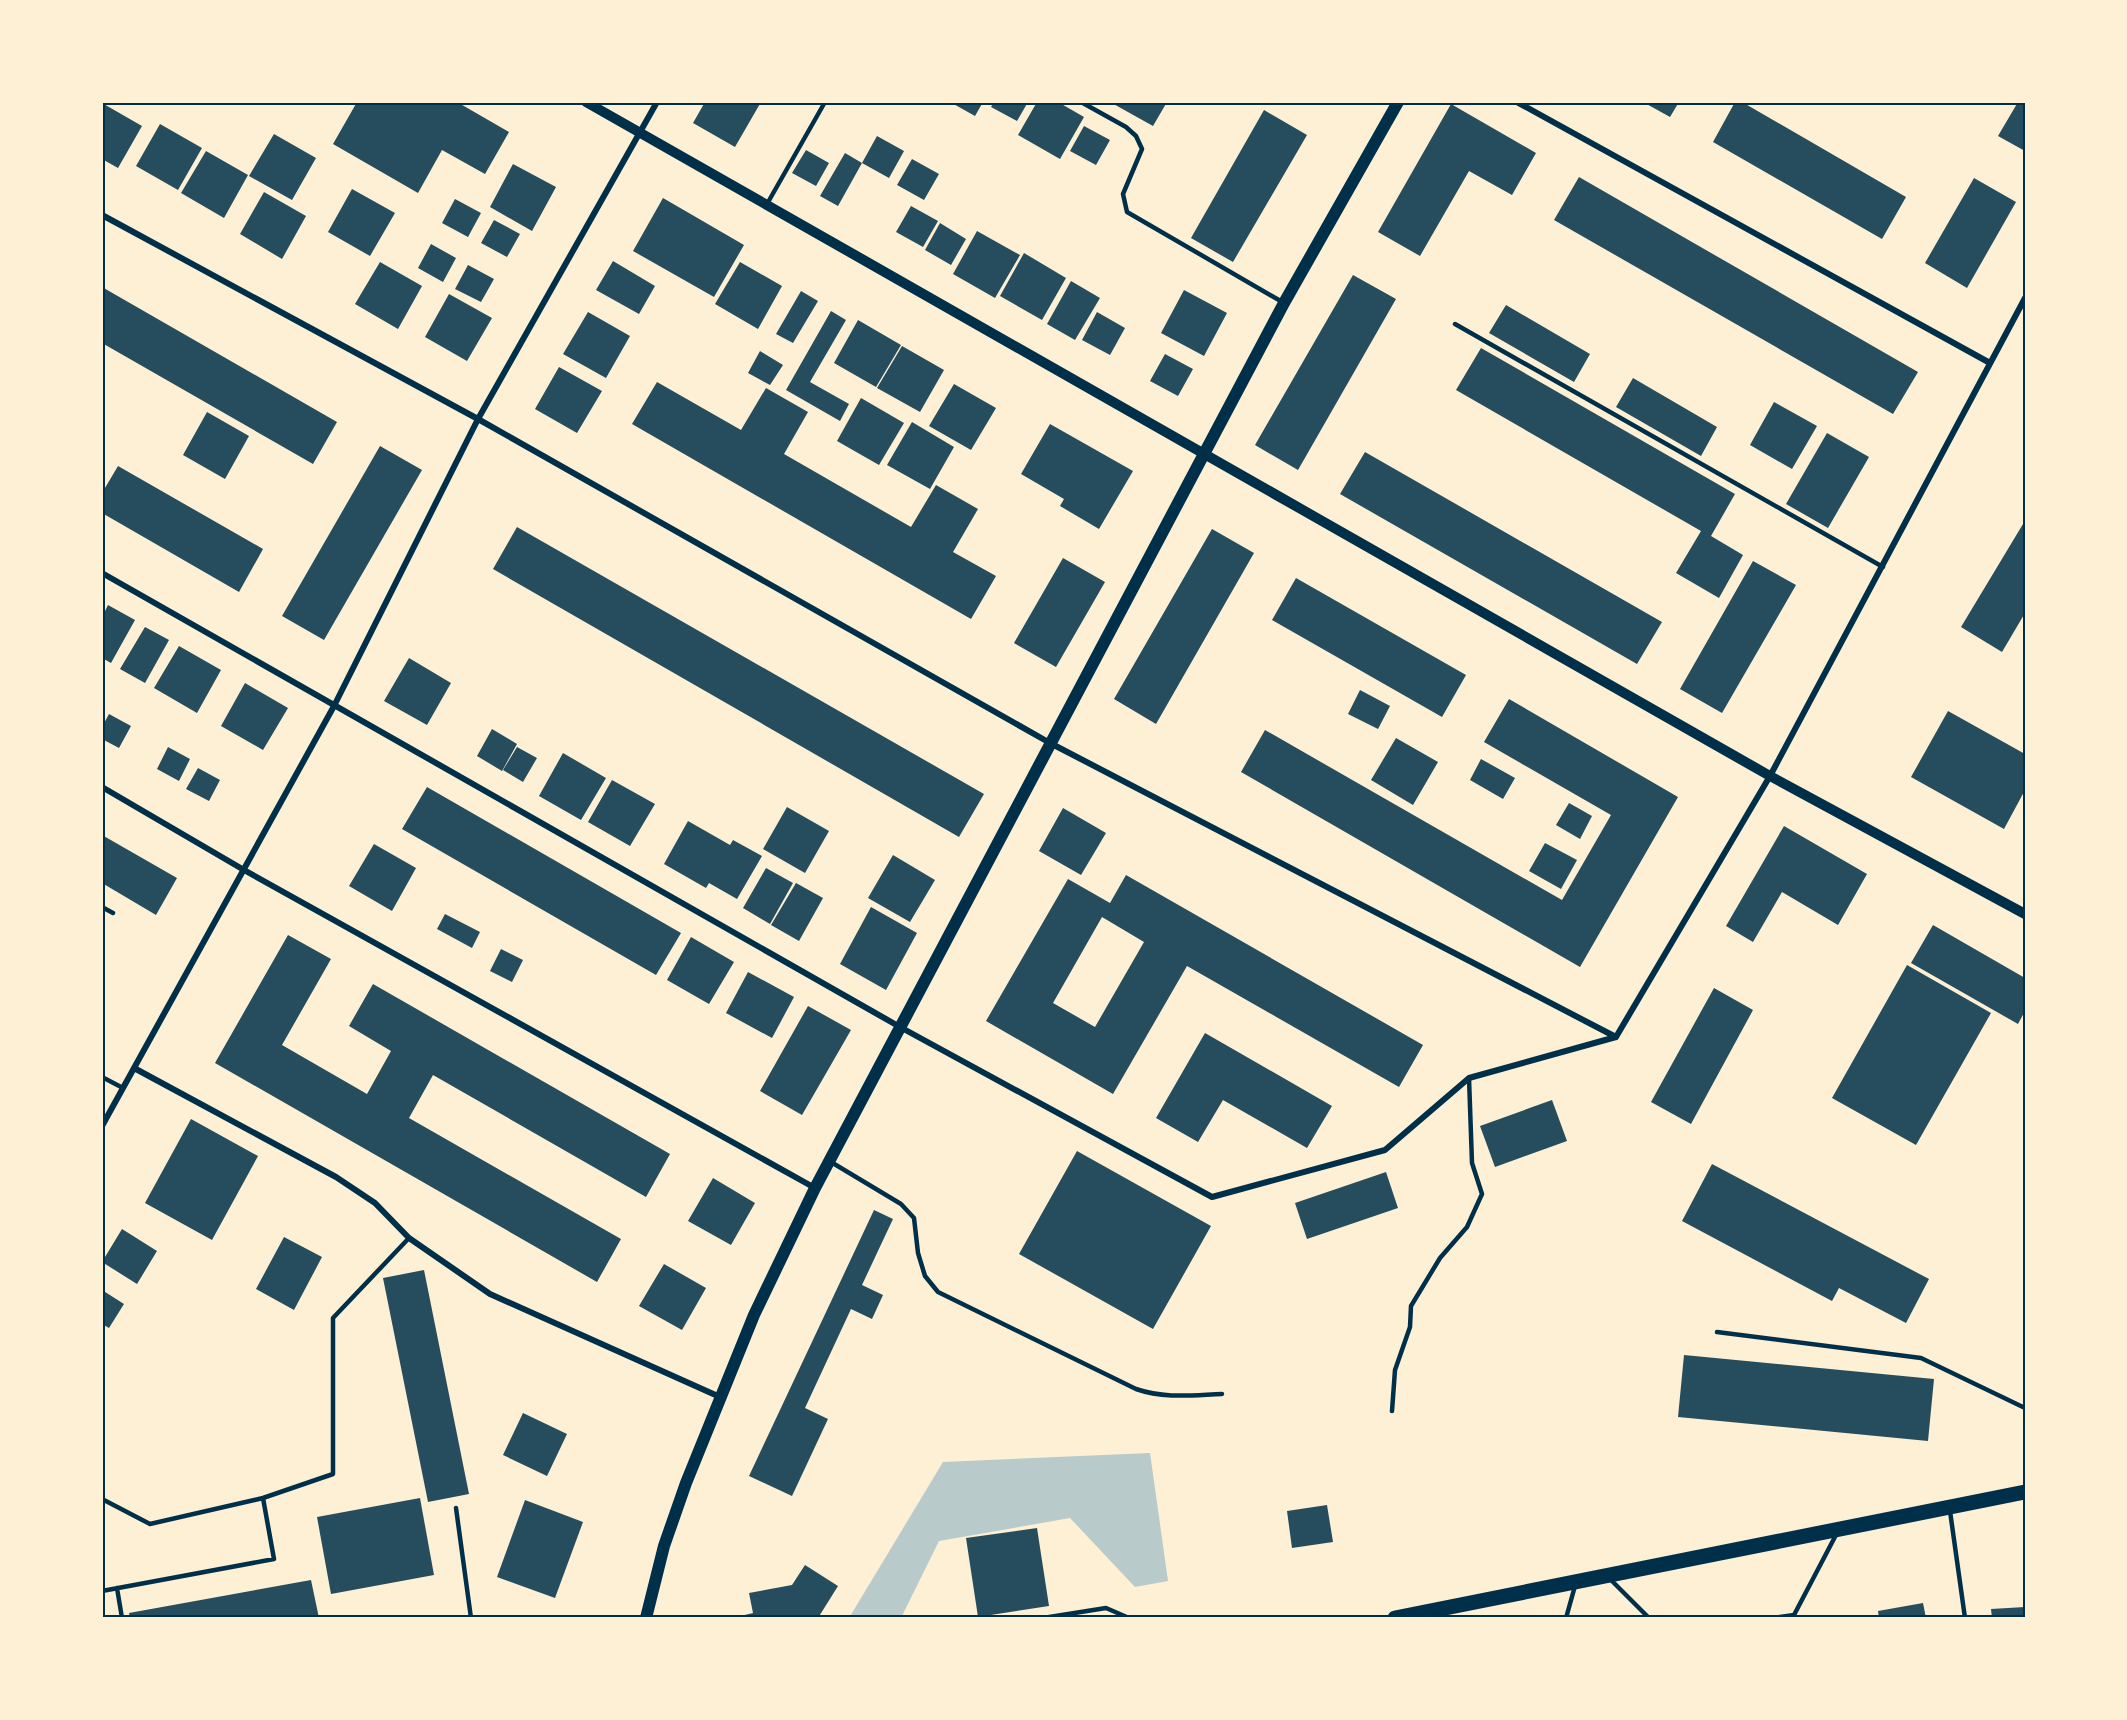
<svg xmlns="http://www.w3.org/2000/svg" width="2127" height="1720" font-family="'Alegreya Sans',sans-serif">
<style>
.green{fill:#b9caca}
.building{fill:#264d5e;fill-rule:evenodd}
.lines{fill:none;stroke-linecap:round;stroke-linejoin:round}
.service{stroke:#003049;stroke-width:4.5}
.minor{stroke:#003049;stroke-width:6}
.tertiary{stroke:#003049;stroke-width:10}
.secondary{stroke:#003049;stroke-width:12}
.trunk{stroke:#003049;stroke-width:15}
.neatline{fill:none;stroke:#003049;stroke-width:2}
</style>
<rect width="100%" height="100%" fill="#fdf0d5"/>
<!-- green -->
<path class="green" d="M 1150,1453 L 1168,1581 L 1135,1587 L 1070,1518 L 939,1541 L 901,1618 L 849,1618 L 943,1462 Z"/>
<!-- building -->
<path class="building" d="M 357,102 L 457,102 L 509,132 L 485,174 L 442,150 L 418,193 L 333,144 Z
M 705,102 L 761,102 L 735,147 L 693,123 Z
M 950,102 L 983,102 L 975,116 Z
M 994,102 L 1028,102 L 1017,121 L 991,107 Z
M 1037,102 L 1058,102 L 1084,117 L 1060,159 L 1018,135 Z
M 1110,102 L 1167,102 L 1153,126 Z
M 1643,102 L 1679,102 L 1670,117 Z
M 1735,102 L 1742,102 L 1906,197 L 1882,239 L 1713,142 Z
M 2018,102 L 2025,102 L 2025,151 L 1998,136 Z
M 102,103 L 142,126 L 118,168 L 102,159 Z
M 1451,104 L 1536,153 L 1512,195 L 1469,171 L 1420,256 L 1378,232 Z
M 1264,110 L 1307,135 L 1233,262 L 1191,238 Z
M 160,124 L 202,148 L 178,190 L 136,166 Z
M 1084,126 L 1110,140 L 1096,165 L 1070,151 Z
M 274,134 L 316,158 L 292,200 L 249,176 Z
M 877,136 L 904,151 L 889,178 L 862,163 Z
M 806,150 L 829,163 L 816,186 L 792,173 Z
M 206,151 L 248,175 L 224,218 L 181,193 Z
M 845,153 L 862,163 L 838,206 L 820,196 Z
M 912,159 L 939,174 L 924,200 L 897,185 Z
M 513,164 L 556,187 L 532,231 L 490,207 Z
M 1579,177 L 1918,372 L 1893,414 L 1554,220 Z
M 1974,178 L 2016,202 L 1967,288 L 1925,263 Z
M 352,189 L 395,213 L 370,256 L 328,232 Z
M 264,192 L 306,216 L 282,259 L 240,234 Z
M 663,198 L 744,245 L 714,297 L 633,251 Z
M 455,199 L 481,213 L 468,237 L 442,223 Z
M 911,206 L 938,221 L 923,247 L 896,232 Z
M 494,220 L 520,234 L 507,257 L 481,243 Z
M 940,223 L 966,239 L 951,265 L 925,250 Z
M 977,231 L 1020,255 L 995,298 L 953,274 Z
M 431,244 L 456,258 L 443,282 L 418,268 Z
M 1024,253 L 1066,278 L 1042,320 L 1000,296 Z
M 613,261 L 655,286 L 639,314 L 596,290 Z
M 380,262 L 422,286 L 398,329 L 355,304 Z
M 740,262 L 782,286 L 758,329 L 715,304 Z
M 468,265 L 494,279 L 481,302 L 455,289 Z
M 1353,275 L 1396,299 L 1298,470 L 1255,445 Z
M 1071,281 L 1100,298 L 1075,340 L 1047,324 Z
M 102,287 L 337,422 L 313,464 L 102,343 Z
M 1184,290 L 1227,313 L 1204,356 L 1161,333 Z
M 801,291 L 818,301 L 793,343 L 776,334 Z
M 449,294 L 492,318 L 467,361 L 425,337 Z
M 1506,305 L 1590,354 L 1574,382 L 1489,333 Z
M 831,311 L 846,320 L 810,382 L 849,404 L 840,421 L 786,390 Z
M 588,312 L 630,336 L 606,378 L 563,354 Z
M 1097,312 L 1125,328 L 1110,355 L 1082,340 Z
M 858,320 L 901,345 L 876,387 L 834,363 Z
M 902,346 L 944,370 L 920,412 L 877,388 Z
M 1481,348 L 1735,494 L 1711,536 L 1743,555 L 1719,598 L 1676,573 L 1701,531 L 1456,390 Z
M 760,351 L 783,365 L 770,385 L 748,373 Z
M 1165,354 L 1193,369 L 1178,396 L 1150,381 Z
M 559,367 L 602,391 L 577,433 L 535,409 Z
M 1633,378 L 1717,427 L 1701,456 L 1616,407 Z
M 657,382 L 741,430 L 766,388 L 808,412 L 784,454 L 911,527 L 936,485 L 978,509 L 953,552 L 996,576 L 971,619 L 632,424 Z
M 954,384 L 996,408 L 971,450 L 929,426 Z
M 861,398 L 904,423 L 879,465 L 837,441 Z
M 1774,402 L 1817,426 L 1792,469 L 1750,445 Z
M 207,412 L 249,436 L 225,479 L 183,455 Z
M 912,422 L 954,447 L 930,489 L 887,465 Z
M 1050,424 L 1133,471 L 1099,529 L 1060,506 L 1064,499 L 1021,474 Z
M 1827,433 L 1869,457 L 1828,528 L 1786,504 Z
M 380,446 L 422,470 L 324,640 L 282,616 Z
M 1365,452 L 1662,622 L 1637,664 L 1340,494 Z
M 118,466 L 263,549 L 239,592 L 102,513 L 102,493 Z
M 2023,524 L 2025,526 L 2025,613 L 2002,652 L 1961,627 Z
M 517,527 L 984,794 L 959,837 L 493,569 Z
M 1212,529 L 1254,553 L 1156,724 L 1114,699 Z
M 1063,558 L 1105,582 L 1056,667 L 1014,643 Z
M 1753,561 L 1796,585 L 1722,713 L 1680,689 Z
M 1296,578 L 1466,675 L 1442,717 L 1272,620 Z
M 108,605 L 135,620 L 111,663 L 102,658 L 102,617 Z
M 145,627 L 169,640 L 145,683 L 120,669 Z
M 179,646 L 221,670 L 197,713 L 154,688 Z
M 409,658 L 451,683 L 427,725 L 384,701 Z
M 245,683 L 288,708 L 263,750 L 221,726 Z
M 1360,690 L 1390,706 L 1378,729 L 1348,714 Z
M 1509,699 L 1678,797 L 1580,967 L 1241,772 L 1265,730 L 1562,900 L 1611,815 L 1484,742 Z
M 1948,711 L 2025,754 L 2025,790 L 2004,829 L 1911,777 Z
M 109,714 L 131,726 L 119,748 L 102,739 L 102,727 Z
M 492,729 L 517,744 L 502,771 L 477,756 Z
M 1396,738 L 1438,762 L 1413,805 L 1371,780 Z
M 168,747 L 190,759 L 179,781 L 157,769 Z
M 517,747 L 537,758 L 523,782 L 503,770 Z
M 563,753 L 606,778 L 581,820 L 539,796 Z
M 1481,759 L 1515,778 L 1503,799 L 1470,780 Z
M 198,768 L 220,780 L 209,801 L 186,789 Z
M 612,780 L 655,804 L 630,846 L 588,822 Z
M 427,787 L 681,933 L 656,975 L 402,829 Z
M 1569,803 L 1592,816 L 1580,839 L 1556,825 Z
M 787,807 L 829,831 L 805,873 L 763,849 Z
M 1063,808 L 1106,833 L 1081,875 L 1039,851 Z
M 688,821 L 730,845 L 733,840 L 762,856 L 737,899 L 709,883 L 706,888 L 664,864 Z
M 1784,826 L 1867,874 L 1838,925 L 1782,892 L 1753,942 L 1726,926 Z
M 102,835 L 177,878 L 156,915 L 102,883 Z
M 1545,843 L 1577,860 L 1561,889 L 1529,871 Z
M 374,844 L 416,868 L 392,911 L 349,886 Z
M 893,855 L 935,880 L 910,922 L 868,898 Z
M 766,868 L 793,883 L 770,924 L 743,908 Z
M 1126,875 L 1423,1045 L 1399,1087 L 1187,966 L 1113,1094 L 986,1021 L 1068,879 L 1110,903 ZM 1102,917 L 1144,942 L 1095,1027 L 1053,1003 Z
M 796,883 L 823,898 L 799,941 L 771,925 Z
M 871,907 L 917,933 L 886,990 L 840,964 Z
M 445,914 L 480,932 L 472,948 L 437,929 Z
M 1933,925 L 2025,978 L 2025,1011 L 2018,1024 L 1911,963 Z
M 288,935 L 331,959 L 282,1045 L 367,1094 L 391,1051 L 349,1026 L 373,984 L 670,1154 L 646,1197 L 433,1075 L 409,1118 L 621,1239 L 597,1282 L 215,1063 Z
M 691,937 L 734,962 L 709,1004 L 667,980 Z
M 501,949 L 523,960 L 512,982 L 490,971 Z
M 1907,965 L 1991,1013 L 1916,1145 L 1832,1098 Z
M 748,972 L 794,997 L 772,1038 L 726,1013 Z
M 1714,988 L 1753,1010 L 1691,1124 L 1651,1102 Z
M 808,1006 L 851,1030 L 802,1115 L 760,1091 Z
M 1205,1033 L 1332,1106 L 1307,1148 L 1223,1100 L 1198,1142 L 1156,1118 Z
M 1552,1100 L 1567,1141 L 1495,1167 L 1480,1126 Z
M 191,1119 L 258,1156 L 212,1240 L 145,1203 Z
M 1077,1151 L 1211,1226 L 1153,1329 L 1019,1254 Z
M 1712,1164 L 1929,1279 L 1906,1323 L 1839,1288 L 1832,1301 L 1682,1221 Z
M 1386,1172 L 1398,1208 L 1307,1239 L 1295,1203 Z
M 713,1178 L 755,1203 L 731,1245 L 688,1221 Z
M 874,1210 L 893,1219 L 862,1285 L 883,1295 L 872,1319 L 851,1309 L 805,1408 L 828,1419 L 792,1496 L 749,1476 Z
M 122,1229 L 157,1251 L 137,1284 L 102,1262 Z
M 284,1237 L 322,1257 L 294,1310 L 256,1289 Z
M 664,1264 L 706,1288 L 682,1330 L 639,1306 Z
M 424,1270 L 469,1494 L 428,1502 L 383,1278 Z
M 102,1290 L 124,1304 L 109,1328 L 102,1324 Z
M 1684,1355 L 1934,1379 L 1928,1441 L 1678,1417 Z
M 523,1413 L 567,1434 L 547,1476 L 503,1455 Z
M 420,1498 L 434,1575 L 331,1594 L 317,1517 Z
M 525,1500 L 583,1522 L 555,1598 L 497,1577 Z
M 1327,1505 L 1333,1542 L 1292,1548 L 1287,1511 Z
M 1037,1528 L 1049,1606 L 978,1617 L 966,1538 Z
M 805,1565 L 838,1586 L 818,1618 L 732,1618 L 753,1613 L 749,1593 L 792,1585 Z
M 311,1580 L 319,1618 L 130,1618 L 129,1613 Z
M 1923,1603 L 1926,1618 L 1879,1618 L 1878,1611 Z
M 2025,1607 L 2025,1618 L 1992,1618 L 1991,1609 Z"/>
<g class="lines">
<!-- service -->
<path class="service" d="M 1081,102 L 1126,127 L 1136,136 L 1142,149 L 1123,194 L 1127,212 L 1284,303
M 767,204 L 825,102
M 1455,324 L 1883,567
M 102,907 L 113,913
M 102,1077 L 123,1088
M 831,1162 L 901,1204 L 914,1218 L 918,1253 L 925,1276 L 938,1292 L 1136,1389 C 1165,1399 1193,1395 1222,1394
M 1717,1332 L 1921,1358 L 2025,1408
M 1392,1411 L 1395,1370 L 1410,1327 L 1411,1306 L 1440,1258 L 1467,1227 L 1482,1194 L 1472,1163 L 1469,1078
M 263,1498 L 333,1474 L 333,1318 L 409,1238
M 102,1499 L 150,1524 L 263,1498 L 274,1559 L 102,1591
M 456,1508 L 471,1618
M 1950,1511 L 1965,1618
M 1609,1578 L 1649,1618
M 117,1588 L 122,1618
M 1043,1618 L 1106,1608 L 1129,1618
M 1566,1618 L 1575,1586
M 1773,1618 L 1794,1615 L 1837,1533"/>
<!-- minor -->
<path class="minor" d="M 1517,102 L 1990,363
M 102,215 L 478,419 L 1050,743 L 1616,1037
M 102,573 L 900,1027 L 1212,1197 L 1385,1150 L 1469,1078 L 1616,1037
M 102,787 L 244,870 L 815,1188
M 1616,1037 L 1770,776 L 2025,298
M 134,1068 L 336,1177 L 375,1203 L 409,1238 L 490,1294 L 720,1397
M 102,1126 L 334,706 L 478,419 L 657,102"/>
<!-- tertiary -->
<path class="tertiary" d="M 586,102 L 1770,776 L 2025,914"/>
<!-- secondary -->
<path class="secondary" d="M 646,1618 L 664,1546 L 686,1483 L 754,1315 L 815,1188 L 1284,303 L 1398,102"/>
<!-- trunk -->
<path class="trunk" d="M 1395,1618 L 2025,1492"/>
</g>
<!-- border -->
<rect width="2127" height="1720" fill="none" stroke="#fdf0d5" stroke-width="207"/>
<rect x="104" y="104" width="1920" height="1512" class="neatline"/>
</svg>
